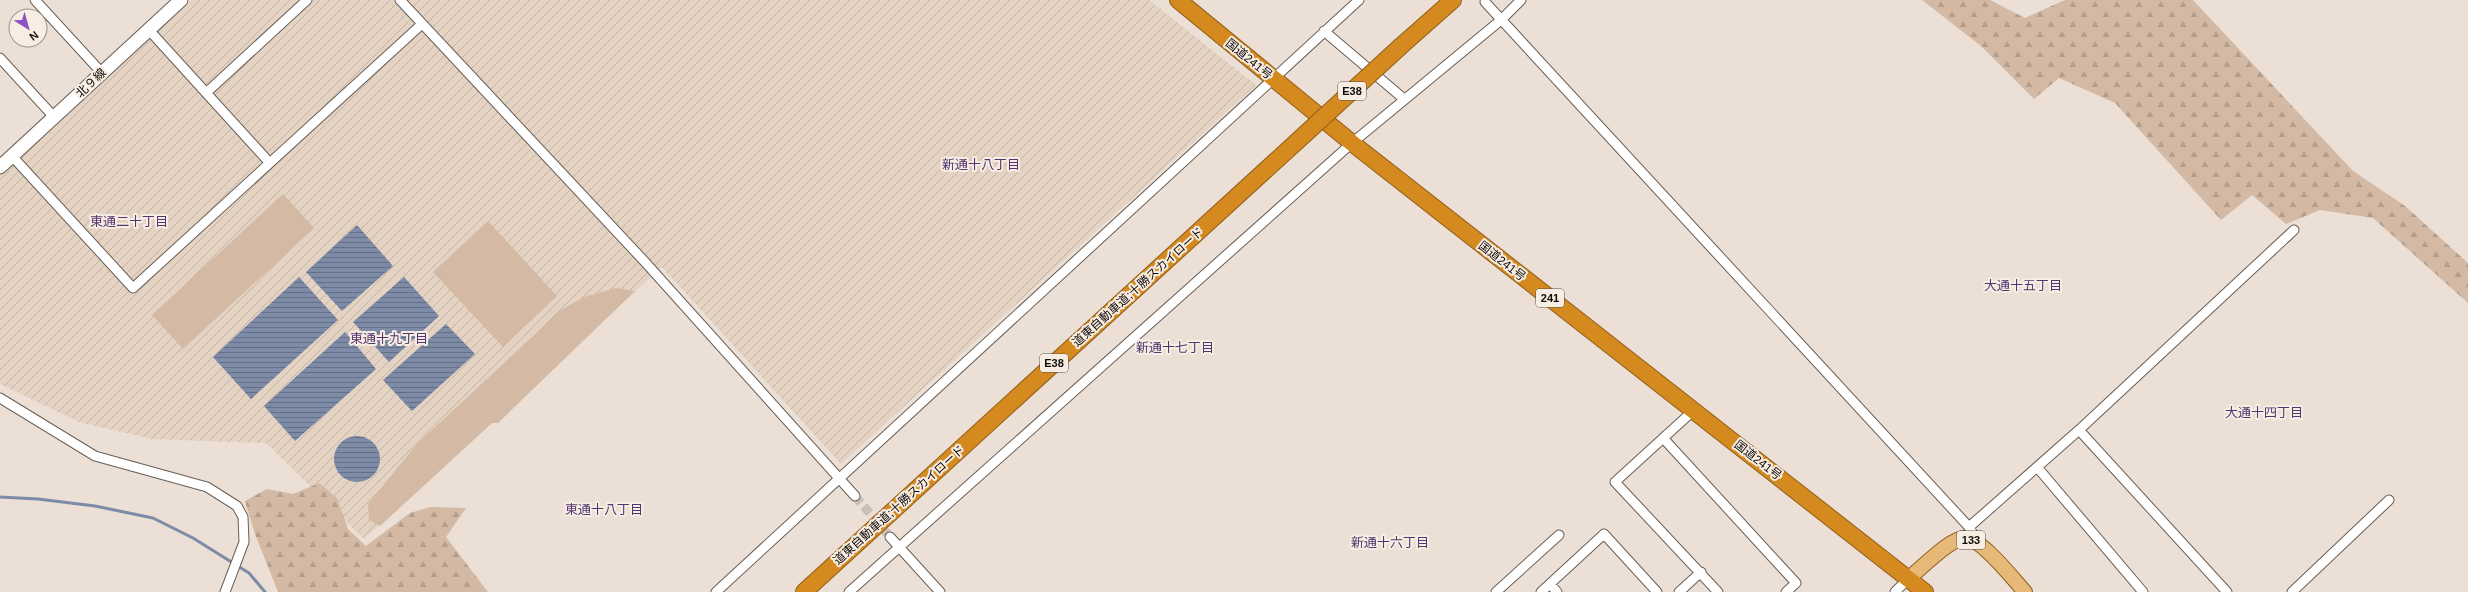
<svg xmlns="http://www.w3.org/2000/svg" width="2468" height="592" font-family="Helvetica,'Noto Sans JP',sans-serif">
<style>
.industrial{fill:url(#industrial-furrows)}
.green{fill:#d4baa4}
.forest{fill:url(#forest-firs)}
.water{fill:url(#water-rules)}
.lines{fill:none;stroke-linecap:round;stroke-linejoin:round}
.stream{stroke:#7d8ba7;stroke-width:3}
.street-tunnel{stroke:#cabfb7;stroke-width:9;stroke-dasharray:9 4.5;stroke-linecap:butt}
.street-casing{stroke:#685e56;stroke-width:11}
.secondary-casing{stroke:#685e56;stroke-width:15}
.primary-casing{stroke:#905e18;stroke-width:16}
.highway-casing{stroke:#905e18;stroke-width:18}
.street{stroke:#fff;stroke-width:9}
.secondary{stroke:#fff;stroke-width:13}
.primary{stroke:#e6b979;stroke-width:14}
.highway{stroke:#d58a20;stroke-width:16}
.highway-bridge-casing{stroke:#905e18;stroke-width:18;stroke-linecap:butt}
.highway-bridge{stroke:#d58a20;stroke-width:16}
.labels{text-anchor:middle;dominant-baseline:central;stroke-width:4;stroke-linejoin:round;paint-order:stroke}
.shield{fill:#f8ede3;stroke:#56504a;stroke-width:1}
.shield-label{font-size:11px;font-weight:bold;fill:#100c09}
.street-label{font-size:12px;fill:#100c09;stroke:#f8ede3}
.neighbourhood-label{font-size:13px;fill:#533772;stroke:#f8ede3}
</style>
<defs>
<pattern id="industrial-furrows" width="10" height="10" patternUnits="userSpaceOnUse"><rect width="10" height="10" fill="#e4d2c3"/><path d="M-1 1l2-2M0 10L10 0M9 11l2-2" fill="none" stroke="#c3b3a6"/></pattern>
<pattern id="forest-firs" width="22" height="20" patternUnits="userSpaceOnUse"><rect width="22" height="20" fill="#d4baa4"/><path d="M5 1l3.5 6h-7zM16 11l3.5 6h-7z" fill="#b59f8c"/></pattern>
<pattern id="water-rules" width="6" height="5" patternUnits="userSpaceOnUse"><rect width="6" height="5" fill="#7d8ba7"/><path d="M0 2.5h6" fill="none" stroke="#657086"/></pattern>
</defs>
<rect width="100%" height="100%" fill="#ebdfd6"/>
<!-- industrial -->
<path class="industrial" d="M 191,0 L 1149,0 L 1256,85 L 841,464 L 662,267 L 364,539 L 266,443 L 152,439 L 79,422 L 0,384 L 0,173 Z"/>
<!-- green -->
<path class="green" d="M 283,194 L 314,228 L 183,349 L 152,315 Z
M 488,221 L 557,296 L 503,347 L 433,272 Z
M 616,288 L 635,291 L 498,423 L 492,423 L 380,526 L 369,520 L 368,504 L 417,444 L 561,310 L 584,297 Z"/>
<!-- forest -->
<path class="forest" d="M 1922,0 L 1990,0 L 2025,18 L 2065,0 L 2193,0 L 2353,171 L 2405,206 L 2468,263 L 2468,303 L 2373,218 L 2320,210 L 2286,224 L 2252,195 L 2221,220 L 2115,103 L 2059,78 L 2034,99 L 1981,46 Z
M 319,483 L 337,498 L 348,529 L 366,546 L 410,513 L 430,507 L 466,508 L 446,537 L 488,592 L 278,592 L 255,534 L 245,501 L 267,489 L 293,494 Z"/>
<!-- water -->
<path class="water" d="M 357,225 L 393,266 L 342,311 L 306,272 Z
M 299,277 L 338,320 L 251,399 L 213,357 Z
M 404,277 L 439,316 L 389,362 L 353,322 Z
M 446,324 L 475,354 L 412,411 L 383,380 Z
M 345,332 L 376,369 L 295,441 L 264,406 Z
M334 459a23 23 0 1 1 46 0a23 23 0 1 1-46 0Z"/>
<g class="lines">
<!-- stream -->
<path class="stream" d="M 0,497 L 38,499 L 95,506 L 153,518 L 193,538 L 249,573 L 265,592"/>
<!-- street-tunnel -->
<path class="street-tunnel" d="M 855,496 L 890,537"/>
<!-- street casing -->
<g class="street-casing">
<path id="street" d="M 35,0 L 102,73
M 400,0 L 645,262 L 855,496
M 1485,2 L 1969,527 L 1977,541
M 149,30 L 269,162
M 1324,31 L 1404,99
M 0,58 L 54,117
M 206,93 L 307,0
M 12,156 L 133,288 L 422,24
M 0,398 L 95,456 L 207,487 L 237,506 L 243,517 L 244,542 L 225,592
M 1694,410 L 1615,482 L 1718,592
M 2079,430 L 2227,592
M 1663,438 L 1796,583 L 1786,592
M 2037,467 L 2143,592
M 1969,527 L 2079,430 L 2294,230
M 890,537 L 940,592
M 1550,584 L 1557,592
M 716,592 L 1359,0
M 849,592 L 1352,143 L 1501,20 L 1521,0
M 1496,592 L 1559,535
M 1541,592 L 1604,534 L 1657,592
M 1679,592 L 1701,572
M 1895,592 L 1909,578
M 2292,592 L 2389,500"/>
</g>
<!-- secondary casing -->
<g class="secondary-casing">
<path id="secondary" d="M 0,167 L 181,0"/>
</g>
<!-- primary casing -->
<g class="primary-casing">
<path id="primary" d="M 1909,578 C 1921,569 1949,539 1964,538 C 1981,537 2013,579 2025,592"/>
</g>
<!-- highway casing -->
<g class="highway-casing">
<path id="highway" d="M 1178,0 L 1352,143 L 1925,592
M 1401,46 L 1453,0
M 804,592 L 1304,135"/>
</g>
<!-- street -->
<use href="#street" class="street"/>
<!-- secondary -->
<use href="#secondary" class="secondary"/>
<!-- primary -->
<use href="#primary" class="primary"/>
<!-- highway -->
<use href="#highway" class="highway"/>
<!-- highway-bridge casing -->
<g class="highway-bridge-casing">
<path id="highway-bridge" d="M 1304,135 L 1401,46"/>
</g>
<!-- highway-bridge -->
<use href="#highway-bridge" class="highway-bridge"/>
</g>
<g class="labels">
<!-- shield labels -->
<g class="shield">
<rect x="1338" y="82" width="28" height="18" rx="3"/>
<rect x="1536" y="289" width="28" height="18" rx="3"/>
<rect x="1040" y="354" width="28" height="18" rx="3"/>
<rect x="1957" y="531" width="28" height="18" rx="3"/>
</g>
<g class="shield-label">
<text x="1352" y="91">E38</text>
<text x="1550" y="298">241</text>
<text x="1054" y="363">E38</text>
<text x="1971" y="540">133</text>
</g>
<!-- street labels -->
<g class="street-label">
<text transform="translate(1249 59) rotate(39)">国道241号</text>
<text transform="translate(91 83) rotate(-43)">北９線</text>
<text transform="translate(1502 261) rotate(38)">国道241号</text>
<text transform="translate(1138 287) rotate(-42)">道東自動車道;十勝スカイロード</text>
<text transform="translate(1758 460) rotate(38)">国道241号</text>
<text transform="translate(899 505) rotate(-42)">道東自動車道;十勝スカイロード</text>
</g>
<!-- neighbourhood labels -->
<g class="neighbourhood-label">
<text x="981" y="164">新通十八丁目</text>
<text x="129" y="221">東通二十丁目</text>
<text x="2023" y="285">大通十五丁目</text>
<text x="389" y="338">東通十九丁目</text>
<text x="1175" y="347">新通十七丁目</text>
<text x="2264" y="412">大通十四丁目</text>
<text x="604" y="509">東通十八丁目</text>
<text x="1390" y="542">新通十六丁目</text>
</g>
</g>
<!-- north arrow -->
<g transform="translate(28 28) rotate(143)"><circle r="19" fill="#f8ede3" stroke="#9b938c"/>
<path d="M0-3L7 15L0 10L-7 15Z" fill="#8e52c8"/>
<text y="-6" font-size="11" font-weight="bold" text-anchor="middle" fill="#100c09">N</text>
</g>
</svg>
